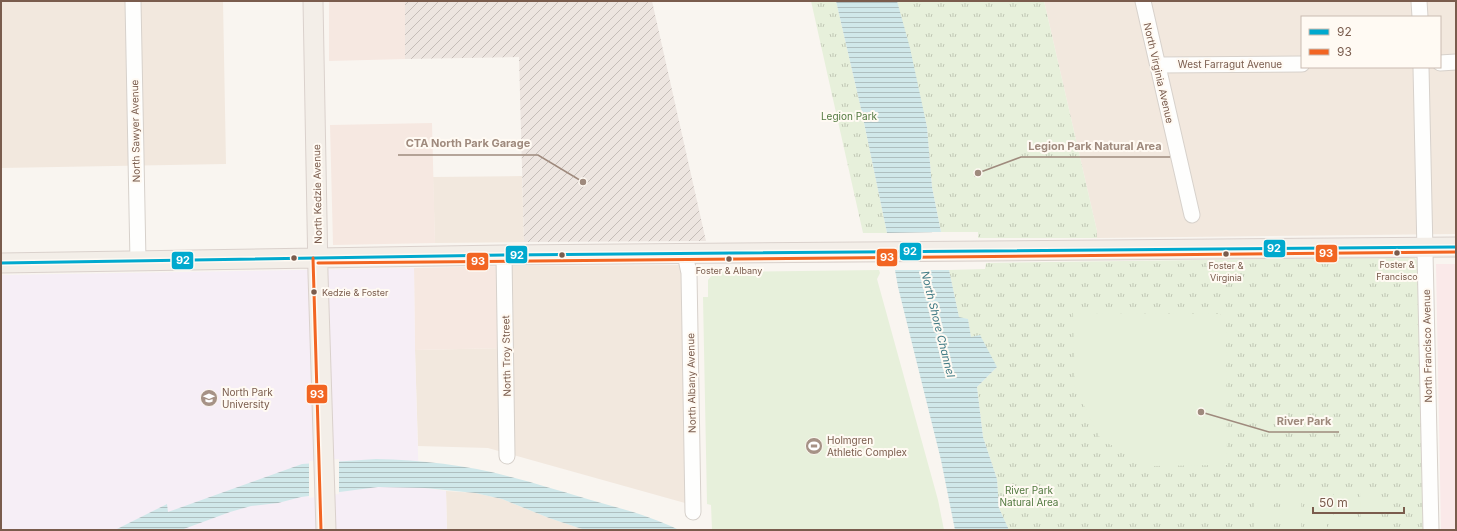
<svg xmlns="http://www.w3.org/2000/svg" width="1457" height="531" font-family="Inter,sans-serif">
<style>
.residential{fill:#f2e8de;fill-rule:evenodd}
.commercial{fill:#f6e8e1}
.industrial{fill:url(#industrial-furrows)}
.education{fill:#f6eef6}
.medical{fill:#fae9e9}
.park{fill:url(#park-tufts)}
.pitch{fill:#e7f0db}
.water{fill:url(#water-rules)}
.pier{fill:#f9f5f0}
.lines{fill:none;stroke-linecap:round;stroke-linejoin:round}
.minor-casing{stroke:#d7d1cb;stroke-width:17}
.major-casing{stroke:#dad1cc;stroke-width:21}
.minor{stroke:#fefefd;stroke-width:15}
.major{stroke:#f3eee8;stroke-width:19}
.bus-1-casing{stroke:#fffaf3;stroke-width:6}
.bus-2-casing{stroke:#fffaf3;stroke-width:6}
.bus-1{stroke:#00a9ce;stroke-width:3}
.bus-2{stroke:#f26522;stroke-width:3}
.bus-dot{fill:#7a5c4d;stroke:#fffaf3;stroke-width:1.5}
.labels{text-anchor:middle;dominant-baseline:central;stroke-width:4;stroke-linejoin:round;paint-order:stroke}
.bus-label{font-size:9px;fill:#7a5c4d;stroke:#fffaf3}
.street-label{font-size:10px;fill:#7a5c4d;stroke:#fffaf3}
.park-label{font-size:10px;fill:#537a41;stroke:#fffaf3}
.poi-label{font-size:10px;fill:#7a5c4d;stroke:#fffaf3;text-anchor:start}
.water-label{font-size:11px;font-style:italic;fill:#437c86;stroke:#fffaf3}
.leader{fill:none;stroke:#9f8a7d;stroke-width:1.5}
.callout-dot{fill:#9f8a7d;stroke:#fffaf3;stroke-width:1.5}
.callout-label{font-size:11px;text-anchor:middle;font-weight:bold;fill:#9f8a7d;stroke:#fffaf3;stroke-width:4;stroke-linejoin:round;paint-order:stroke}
.line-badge{stroke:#fffaf3;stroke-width:1.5}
.badge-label{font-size:11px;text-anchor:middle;font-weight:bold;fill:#fff}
</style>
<defs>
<pattern id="industrial-furrows" width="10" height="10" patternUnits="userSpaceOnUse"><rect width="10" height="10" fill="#ede5e0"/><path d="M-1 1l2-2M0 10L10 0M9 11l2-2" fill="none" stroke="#c5bdb8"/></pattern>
<pattern id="park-tufts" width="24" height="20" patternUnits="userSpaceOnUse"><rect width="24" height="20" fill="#e7f0db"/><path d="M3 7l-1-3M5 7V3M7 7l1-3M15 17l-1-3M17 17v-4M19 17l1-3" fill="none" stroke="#c0c6b4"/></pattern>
<pattern id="water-rules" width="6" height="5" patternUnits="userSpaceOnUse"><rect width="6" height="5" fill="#d0e8ea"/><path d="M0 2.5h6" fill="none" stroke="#aebfc0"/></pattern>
</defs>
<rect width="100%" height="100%" fill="#f9f5f0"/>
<!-- residential -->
<path class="residential" d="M 1,1 L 223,1 L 226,164 L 1,168 Z
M 1044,1 L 1456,1 L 1456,234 L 1097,238 L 1097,231 ZM 1302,17 L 1440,17 L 1440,67 L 1302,67 Z
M 522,176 L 524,242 L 435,243 L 433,177 Z
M 681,265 L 685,503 L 488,448 L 418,446 L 415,350 L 506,348 L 505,266 Z
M 446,491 L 475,493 L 502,499 L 549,518 L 585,530 L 447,530 Z"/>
<!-- commercial -->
<path class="commercial" d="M 329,1 L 405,1 L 405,59 L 329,61 Z
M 432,123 L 435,243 L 333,245 L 330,125 Z
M 505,266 L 506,348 L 415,350 L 414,268 Z"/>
<!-- industrial -->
<path class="industrial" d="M 405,1 L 652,1 L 706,241 L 524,242 L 519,57 L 405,59 Z"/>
<!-- education -->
<path class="education" d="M 414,268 L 415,350 L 419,487 L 446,491 L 447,530 L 1,530 L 1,275 Z"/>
<!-- medical -->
<path class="medical" d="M 1436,264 L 1456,264 L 1456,530 L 1441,530 Z"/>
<!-- park -->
<path class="park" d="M 811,1 L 836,1 L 862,113 L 887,233 L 863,233 Z
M 897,1 L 1044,1 L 1097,231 L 1097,238 L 978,238 L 978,232 L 941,232 L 932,187 L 927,127 Z
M 1408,257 L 1415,258 L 1418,262 L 1425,530 L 1009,530 L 999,508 L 997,479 L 983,437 L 977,387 L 997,367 L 971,338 L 968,319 L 959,318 L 949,270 L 985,269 L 986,263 Z"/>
<!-- pitch -->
<path class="pitch" d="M 879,270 L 880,273 L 877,279 L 938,500 L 944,530 L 712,530 L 711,505 L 707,504 L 703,297 L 708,297 L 708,280 L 715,272 Z
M 1073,313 L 1220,314 L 1226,321 L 1227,465 L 1153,466 L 1101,440 L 1075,387 Z
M 1307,492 L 1327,492 L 1327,530 L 1307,530 Z
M 1334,492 L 1354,492 L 1354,530 L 1334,530 Z
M 1360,492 L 1381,492 L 1381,530 L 1361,530 Z
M 1254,493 L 1274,493 L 1274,530 L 1254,530 Z
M 1280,493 L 1301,493 L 1301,530 L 1281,530 Z"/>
<!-- water -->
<path class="water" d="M 836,1 L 897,1 L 910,48 L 927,127 L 932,187 L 941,232 L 932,232 L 940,270 L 949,270 L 959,317 L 968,319 L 971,337 L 980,335 L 997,367 L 977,387 L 983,437 L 997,479 L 999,508 L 1009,530 L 955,530 L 941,460 L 898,287 L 895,270 L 905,270 L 897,233 L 887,233 L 862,113 Z
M 376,459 C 421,460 467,465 511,477 C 535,483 560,491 584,498 C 615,507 649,515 679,530 L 585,530 L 549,518 L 502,499 L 475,493 L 425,488 L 378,487 L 301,497 L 278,503 L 251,506 L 230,512 L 181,530 L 115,530 L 167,504 L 168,512 L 302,464 Z"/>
<!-- pier -->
<path class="pier" d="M 943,232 L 942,234 L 934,234 L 941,268 L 949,268 L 951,270 L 893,270 L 894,268 L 903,268 L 896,235 L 886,235 L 885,233 Z
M 339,459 L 339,494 L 309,498 L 309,461 Z"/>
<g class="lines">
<!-- minor casing -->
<g class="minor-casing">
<path id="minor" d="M 133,1 L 138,261
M 1143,1 L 1192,215
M 1419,1 L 1420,17
M 1440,63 L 1456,62
M 1158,65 L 1302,64
M 1421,67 L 1431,530
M 685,254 L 689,273 L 693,512
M 504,255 L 507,456"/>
</g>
<!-- major casing -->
<g class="major-casing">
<path id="major" d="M 313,1 L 318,274 L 326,530
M 1,263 L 504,255 L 1456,247"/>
</g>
<!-- minor -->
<use href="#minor" class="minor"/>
<!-- major -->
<use href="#major" class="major"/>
<!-- bus-1 casing -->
<g class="bus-1-casing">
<path id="bus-1" d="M 1,263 L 504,255 L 1456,247"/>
</g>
<!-- bus-2 casing -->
<g class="bus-2-casing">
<path id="bus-2" d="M 313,258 L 321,530
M 318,263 L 1456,252"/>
</g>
<!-- bus-1 -->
<use href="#bus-1" class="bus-1"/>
<!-- bus-2 -->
<use href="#bus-2" class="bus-2"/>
</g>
<!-- icons -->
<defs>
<g id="university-disc" transform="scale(0.9)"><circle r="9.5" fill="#a69286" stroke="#fffaf3"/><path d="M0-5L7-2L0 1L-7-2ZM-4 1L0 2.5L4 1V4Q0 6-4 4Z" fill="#fff"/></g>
<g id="stadium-disc" transform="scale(0.9)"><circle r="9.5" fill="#a69286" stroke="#fffaf3"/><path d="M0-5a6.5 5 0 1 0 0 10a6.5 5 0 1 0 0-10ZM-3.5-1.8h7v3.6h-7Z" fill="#fff"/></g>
</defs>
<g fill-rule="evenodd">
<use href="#university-disc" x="209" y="398"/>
<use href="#stadium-disc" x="814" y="446"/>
</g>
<!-- markers -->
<g class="bus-dot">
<circle cx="1397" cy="253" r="3.5"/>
<circle cx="1226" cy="254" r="3.5"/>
<circle cx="562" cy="255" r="3.5"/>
<circle cx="294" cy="258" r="3.5"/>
<circle cx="729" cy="259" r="3.5"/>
<circle cx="314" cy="292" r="3.5"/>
</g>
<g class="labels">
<!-- bus labels -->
<g class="bus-label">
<text x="1397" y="264">Foster &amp;<tspan x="1397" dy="12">Francisco</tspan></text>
<text x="1226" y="265">Foster &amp;<tspan x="1226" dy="12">Virginia</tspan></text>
<text x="729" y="270">Foster &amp; Albany</text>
<text x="322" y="292" text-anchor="start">Kedzie &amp; Foster</text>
</g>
<!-- street labels -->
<g class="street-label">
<text x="1230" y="64">West Farragut Avenue</text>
<text transform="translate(1159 73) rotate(77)">North Virginia Avenue</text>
<text transform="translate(135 131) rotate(-91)">North Sawyer Avenue</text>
<text transform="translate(317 194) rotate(-91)">North Kedzie Avenue</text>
<text transform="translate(1427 346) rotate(-91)">North Francisco Avenue</text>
<text transform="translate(506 356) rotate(-91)">North Troy Street</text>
<text transform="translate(691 383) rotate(-91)">North Albany Avenue</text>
</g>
<!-- park labels -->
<g class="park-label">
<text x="849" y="116">Legion Park</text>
<text x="1029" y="490">River Park<tspan x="1029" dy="12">Natural Area</tspan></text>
</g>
<!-- poi labels -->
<g class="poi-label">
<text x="222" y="392">North Park<tspan x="222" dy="12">University</tspan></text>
<text x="827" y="440">Holmgren<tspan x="827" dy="12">Athletic Complex</tspan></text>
</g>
<!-- water labels -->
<g class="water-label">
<text transform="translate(938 324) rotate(76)">North Shore Channel</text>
</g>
</g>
<!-- callouts -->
<path class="leader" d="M583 182L538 155H398M978 173L1021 157H1170M1201 412L1269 432H1339"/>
<g class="callout-dot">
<circle cx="583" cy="182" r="4"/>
<circle cx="978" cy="173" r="4"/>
<circle cx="1201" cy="412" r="4"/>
</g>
<g class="callout-label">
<text x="468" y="147">CTA North Park Garage</text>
<text x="1095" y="150">Legion Park Natural Area</text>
<text x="1304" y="425">River Park</text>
</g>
<g class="line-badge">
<rect x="1263" y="239" width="23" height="19" rx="4" fill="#00a9ce"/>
<rect x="899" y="242" width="23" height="19" rx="4" fill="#00a9ce"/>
<rect x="1315" y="244" width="23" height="19" rx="4" fill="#f26522"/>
<rect x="505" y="245" width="23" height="19" rx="4" fill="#00a9ce"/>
<rect x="876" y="248" width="22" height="19" rx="4" fill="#f26522"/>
<rect x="171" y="251" width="23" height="19" rx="4" fill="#00a9ce"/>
<rect x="466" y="252" width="23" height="19" rx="4" fill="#f26522"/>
<rect x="306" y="384" width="22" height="20" rx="4" fill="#f26522"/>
</g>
<g class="badge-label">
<text x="1274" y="252">92</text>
<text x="910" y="255">92</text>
<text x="1326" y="257">93</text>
<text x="517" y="259">92</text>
<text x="887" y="261">93</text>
<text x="183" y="264">92</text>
<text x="478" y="265">93</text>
<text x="317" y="398">93</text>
</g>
<!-- border -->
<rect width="1457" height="531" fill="none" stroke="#7a5c4d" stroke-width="4"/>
<!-- legend -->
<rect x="1301" y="16" width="140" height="52" fill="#fffaf3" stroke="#cabbb1"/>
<rect x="1309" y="29" width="20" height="6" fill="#00a9ce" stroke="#cabbb1"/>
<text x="1337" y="36" font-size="12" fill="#7a5c4d">92</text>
<rect x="1309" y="49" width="20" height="6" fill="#f26522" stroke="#cabbb1"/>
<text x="1337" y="56" font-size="12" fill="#7a5c4d">93</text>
<!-- scale -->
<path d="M1313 507v6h91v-6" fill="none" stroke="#7a5c4d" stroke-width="2"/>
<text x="1319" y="507" font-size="12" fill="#7a5c4d" stroke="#fffaf3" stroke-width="3" paint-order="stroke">50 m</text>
</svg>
